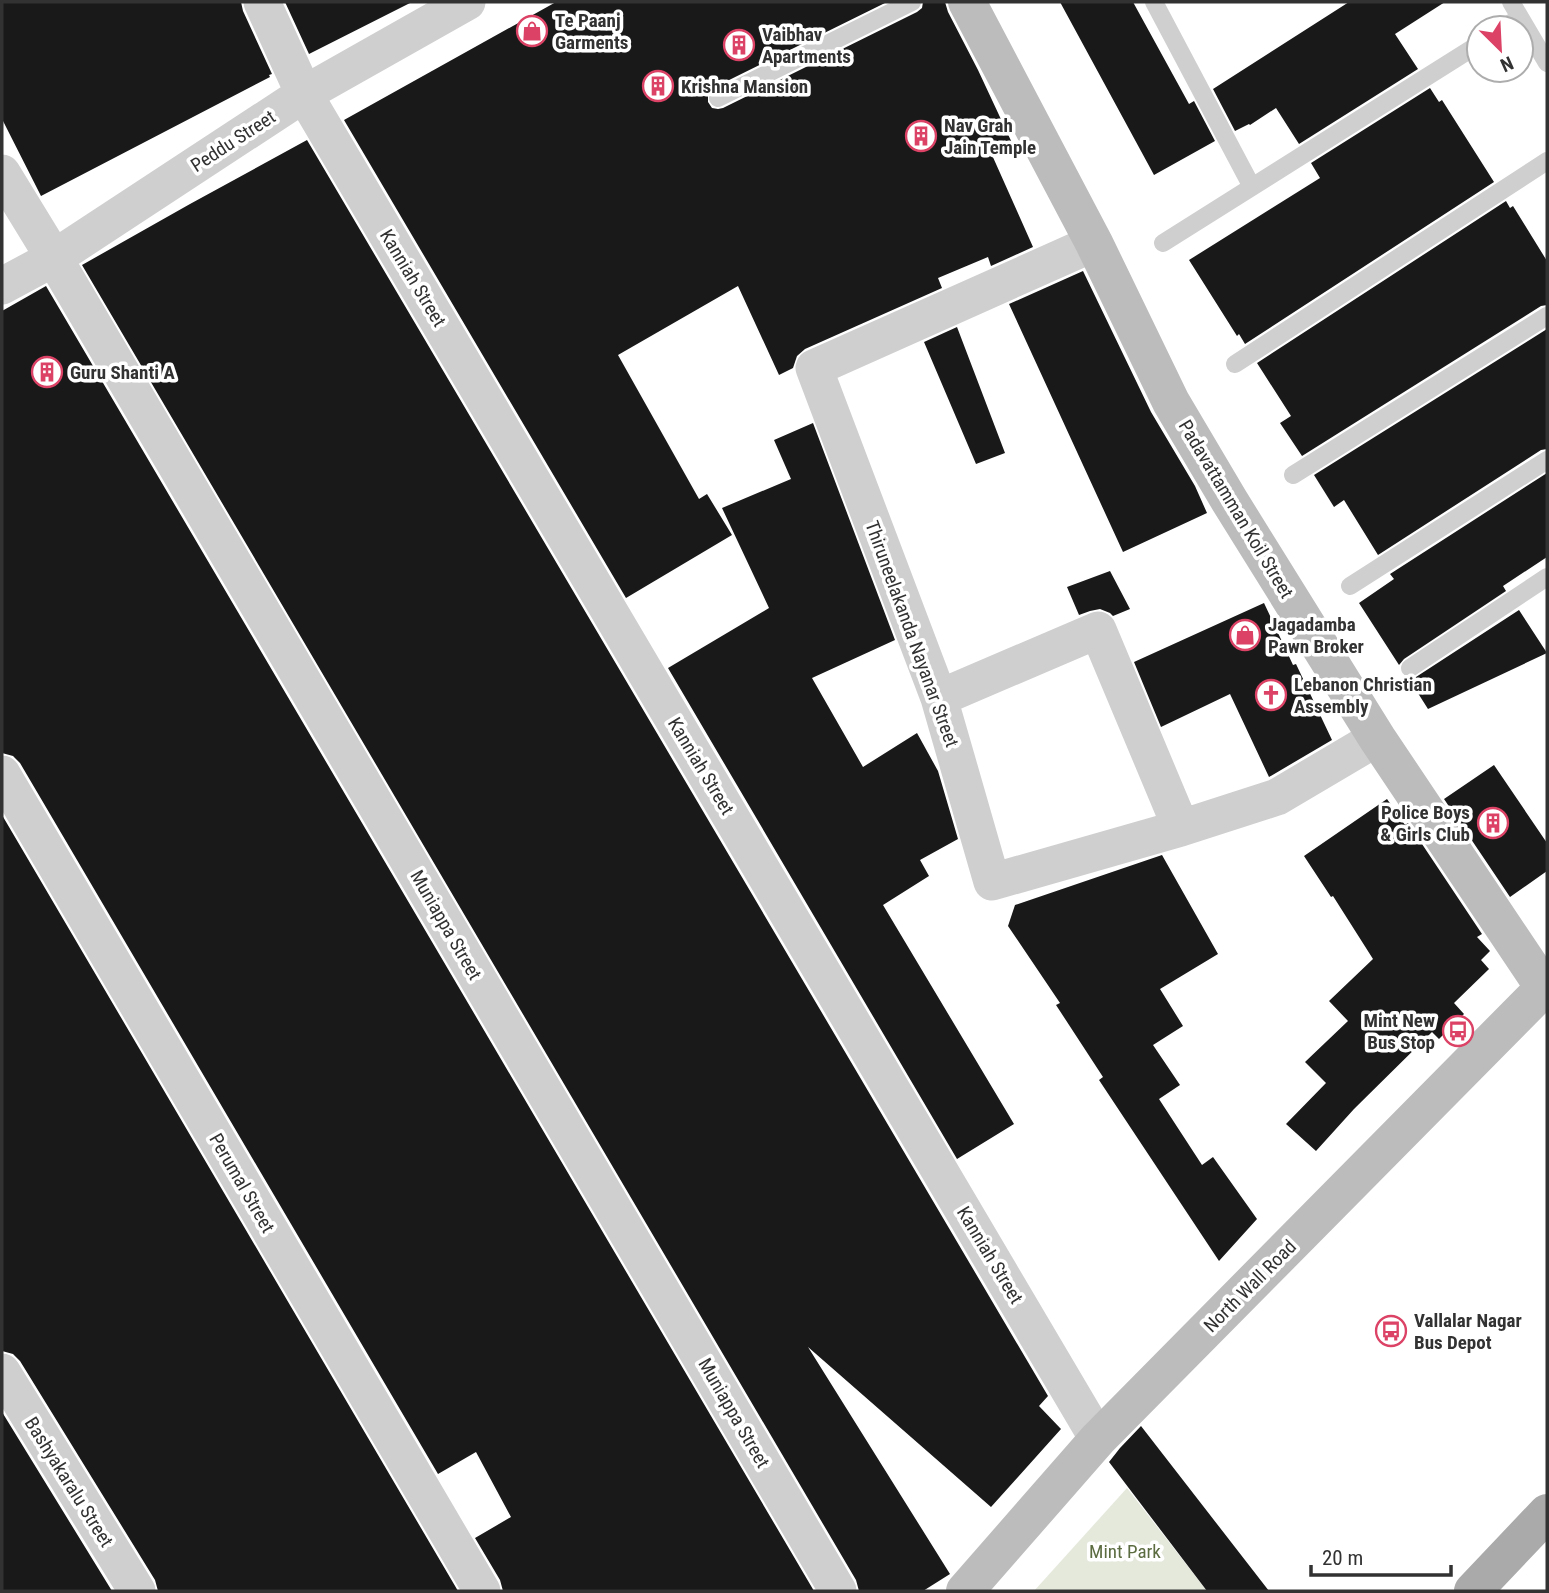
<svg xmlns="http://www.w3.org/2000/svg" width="1549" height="1593" font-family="'Roboto Condensed',sans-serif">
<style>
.green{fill:#e4e9dc}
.building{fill:#191919}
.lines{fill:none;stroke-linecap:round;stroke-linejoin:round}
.service{stroke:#cfcfcf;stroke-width:18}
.minor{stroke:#cfcfcf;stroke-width:37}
.secondary{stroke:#bcbcbc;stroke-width:38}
.primary{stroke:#aaa;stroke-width:38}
.labels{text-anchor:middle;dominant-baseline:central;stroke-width:7;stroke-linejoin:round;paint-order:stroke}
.poi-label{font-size:19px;font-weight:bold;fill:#323232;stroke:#fff;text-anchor:start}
.street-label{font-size:19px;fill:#323232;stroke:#fff}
.park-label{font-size:19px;fill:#5c6c41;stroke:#fff}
</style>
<rect width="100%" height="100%" fill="#fff"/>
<!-- green -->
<path class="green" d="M 1127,1488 L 1207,1591 L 1034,1591 Z"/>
<!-- building -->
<path class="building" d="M 2,2 L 241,2 L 243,11 L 272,74 L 269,75 L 270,77 L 41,196 L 2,119 Z
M 285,2 L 412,2 L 309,54 Z
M 556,2 L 887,2 L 713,88 L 708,92 L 708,102 L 712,108 L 718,109 L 723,108 L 917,12 L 922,8 L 923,2 L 945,2 L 948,12 L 978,70 L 1013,145 L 992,155 L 1033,247 L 991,266 L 988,257 L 938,278 L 942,288 L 805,349 L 797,356 L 793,368 L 779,375 L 738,286 L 618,355 L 699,499 L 707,494 L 732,535 L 626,598 L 344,120 Z
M 1060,2 L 1133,2 L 1189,104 L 1194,101 L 1215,141 L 1154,175 Z
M 1349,2 L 1445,2 L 1395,34 L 1418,69 L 1299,144 L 1276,108 L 1250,125 L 1249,124 L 1235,131 L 1213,89 Z
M 1430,88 L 1439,102 L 1442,100 L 1494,182 L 1245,344 L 1239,334 L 1237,336 L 1189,260 L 1320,178 L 1311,163 Z
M 307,140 L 1048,1396 L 1039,1406 L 1061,1429 L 991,1507 L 808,1347 L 950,1574 L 923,1591 L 859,1591 L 856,1580 L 82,265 L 190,204 Z
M 1506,201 L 1510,208 L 1513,206 L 1547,261 L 1547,305 L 1541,306 L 1302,456 L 1280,423 L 1291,416 L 1257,363 Z
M 1083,271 L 1151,412 L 1195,486 L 1207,513 L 1123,552 L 1009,304 Z
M 46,286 L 814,1591 L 503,1591 L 500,1580 L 475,1538 L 511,1517 L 476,1452 L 438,1474 L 20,763 L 13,756 L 2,753 L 2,311 Z
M 957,327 L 1005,453 L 976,464 L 924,342 Z
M 1547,329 L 1547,449 L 1541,450 L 1378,555 L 1344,500 L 1334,507 L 1314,475 Z
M 813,423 L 895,640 L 812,678 L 863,767 L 917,733 L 938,771 L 958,839 L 920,860 L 929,876 L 883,905 L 1014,1124 L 957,1159 L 668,668 L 769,608 L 722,508 L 791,479 L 774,440 Z
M 1547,473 L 1547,557 L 1503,586 L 1506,591 L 1404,659 L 1399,665 L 1359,603 L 1394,579 L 1390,574 Z
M 1110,571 L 1130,609 L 1113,616 L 1110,613 L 1100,609 L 1090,611 L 1079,615 L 1067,587 Z
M 1264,603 L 1293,665 L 1296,664 L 1332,740 L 1269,777 L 1230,694 L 1161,727 L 1134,662 Z
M 1519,610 L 1547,653 L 1428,709 L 1409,679 L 1416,677 Z
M 1494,765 L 1547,843 L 1547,871 L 1510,897 L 1444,799 Z
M 1387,799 L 1405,825 L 1408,823 L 1482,934 L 1477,937 L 1490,951 L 1481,960 L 1489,969 L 1454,1003 L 1464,1014 L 1439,1039 L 1432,1032 L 1354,1109 L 1316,1151 L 1286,1124 L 1326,1083 L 1305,1062 L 1348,1021 L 1329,1001 L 1373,959 L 1333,896 L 1331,897 L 1304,856 Z
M 2,815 L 458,1591 L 158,1591 L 155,1580 L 20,1361 L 13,1354 L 2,1351 Z
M 1162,855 L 1218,954 L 1160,989 L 1183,1026 L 1153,1045 L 1180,1085 L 1159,1099 L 1202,1165 L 1213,1157 L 1257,1219 L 1219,1261 L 1099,1080 L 1103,1077 L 1056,1005 L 1060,1003 L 1008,926 L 1015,905 Z
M 2,1412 L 112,1591 L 2,1591 Z
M 1141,1426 L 1269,1591 L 1207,1591 L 1109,1462 L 1120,1448 Z"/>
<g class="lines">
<!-- service -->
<path class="service" d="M 1154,2 L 1252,187
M 1511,2 L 1547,63
M 1504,28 L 1520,17
M 718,98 L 912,2
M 1163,243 L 1479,44
M 1235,364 L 1547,161
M 1293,475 L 1547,316
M 1350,586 L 1547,460
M 1410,668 L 1547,577"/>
<!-- minor -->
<path class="minor" d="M 262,2 L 304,94 L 1098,1439
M 2,173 L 54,258 L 838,1591
M 1094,243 L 814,368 L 939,698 L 992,882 L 1181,828 L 1277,797 L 1377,738
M 2,286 L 54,258 L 304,94 L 467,2
M 939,698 L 1098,630 L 1181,828
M 2,774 L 482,1591
M 2,1372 L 137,1591"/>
<!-- secondary -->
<path class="secondary" d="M 967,2 L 1094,243 L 1171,402 L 1229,500 L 1377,738 L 1547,992
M 965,1591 L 1098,1439 L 1544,988"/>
<!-- primary -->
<path class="primary" d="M 1473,1591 L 1547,1513"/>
</g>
<!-- icons -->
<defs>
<g id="shop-ring" transform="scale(1.575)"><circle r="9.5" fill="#fff" stroke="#db4265" stroke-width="1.5"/><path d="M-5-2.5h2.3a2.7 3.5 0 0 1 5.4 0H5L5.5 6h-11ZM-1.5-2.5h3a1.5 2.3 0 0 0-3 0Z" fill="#db4265"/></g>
<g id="building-ring" transform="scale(1.575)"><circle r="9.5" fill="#fff" stroke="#db4265" stroke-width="1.5"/><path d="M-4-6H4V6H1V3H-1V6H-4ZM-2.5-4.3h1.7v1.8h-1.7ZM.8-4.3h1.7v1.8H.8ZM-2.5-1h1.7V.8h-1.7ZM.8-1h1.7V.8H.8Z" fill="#db4265"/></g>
<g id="church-ring" transform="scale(1.575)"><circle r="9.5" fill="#fff" stroke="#db4265" stroke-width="1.5"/><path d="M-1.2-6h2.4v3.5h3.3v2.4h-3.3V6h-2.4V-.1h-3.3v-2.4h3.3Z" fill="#db4265"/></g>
<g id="bus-ring" transform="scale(1.575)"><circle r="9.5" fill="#fff" stroke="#db4265" stroke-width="1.5"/><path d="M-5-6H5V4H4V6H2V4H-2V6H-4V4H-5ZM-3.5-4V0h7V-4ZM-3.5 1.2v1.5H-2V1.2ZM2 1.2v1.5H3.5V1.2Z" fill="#db4265"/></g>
</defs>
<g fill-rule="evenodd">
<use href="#shop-ring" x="532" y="31"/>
<use href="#building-ring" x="739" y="45"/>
<use href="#building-ring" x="658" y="86"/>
<use href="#building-ring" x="921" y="136"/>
<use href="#building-ring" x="47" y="372"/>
<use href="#shop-ring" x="1245" y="635"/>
<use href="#church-ring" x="1271" y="695"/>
<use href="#building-ring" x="1493" y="823"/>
<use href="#bus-ring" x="1458" y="1031"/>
<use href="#bus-ring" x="1391" y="1331"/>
</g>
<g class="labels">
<!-- poi labels -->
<g class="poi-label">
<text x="555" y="20">Te Paanj<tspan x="555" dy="22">Garments</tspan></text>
<text x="762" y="34">Vaibhav<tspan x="762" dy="22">Apartments</tspan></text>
<text x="681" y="86">Krishna Mansion</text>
<text x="944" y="125">Nav Grah<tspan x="944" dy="22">Jain Temple</tspan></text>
<text x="70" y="372">Guru Shanti A</text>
<text x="1268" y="624">Jagadamba<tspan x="1268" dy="22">Pawn Broker</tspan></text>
<text x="1294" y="684">Lebanon Christian<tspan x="1294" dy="22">Assembly</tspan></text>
<text x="1470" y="812" text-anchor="end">Police Boys<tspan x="1470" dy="22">&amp; Girls Club</tspan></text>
<text x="1435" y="1020" text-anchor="end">Mint New<tspan x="1435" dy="22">Bus Stop</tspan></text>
<text x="1414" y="1320">Vallalar Nagar<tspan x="1414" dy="22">Bus Depot</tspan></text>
</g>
<!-- street labels -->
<g class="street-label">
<text transform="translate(233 141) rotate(-33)">Peddu Street</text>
<text transform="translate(413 278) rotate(59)">Kanniah Street</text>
<text transform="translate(1236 509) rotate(59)">Padavattamman Koil Street</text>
<text transform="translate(912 634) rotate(70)">Thiruneelakanda Nayanar Street</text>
<text transform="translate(701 766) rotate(59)">Kanniah Street</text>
<text transform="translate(446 925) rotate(60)">Muniappa Street</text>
<text transform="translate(242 1183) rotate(60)">Perumal Street</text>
<text transform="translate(990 1255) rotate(59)">Kanniah Street</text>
<text transform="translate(1250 1286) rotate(-45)">North Wall Road</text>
<text transform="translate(734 1413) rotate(60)">Muniappa Street</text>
<text transform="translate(69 1482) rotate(58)">Bashyakaralu Street</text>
</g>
<!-- park labels -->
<g class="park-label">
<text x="1125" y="1551">Mint Park</text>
</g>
</g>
<!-- border -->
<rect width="1549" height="1593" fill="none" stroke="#323232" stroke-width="7"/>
<!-- north arrow -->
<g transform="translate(1500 49) rotate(156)"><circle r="33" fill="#ffffff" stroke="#adadad" stroke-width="2"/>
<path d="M0-5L12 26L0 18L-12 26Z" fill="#db4265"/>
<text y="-10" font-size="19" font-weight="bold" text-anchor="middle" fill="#323232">N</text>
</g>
<!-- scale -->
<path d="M1311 1565v10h140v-10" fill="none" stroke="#323232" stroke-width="3.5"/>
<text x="1322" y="1565" font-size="21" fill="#323232" stroke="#ffffff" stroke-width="5" paint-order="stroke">20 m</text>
</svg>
